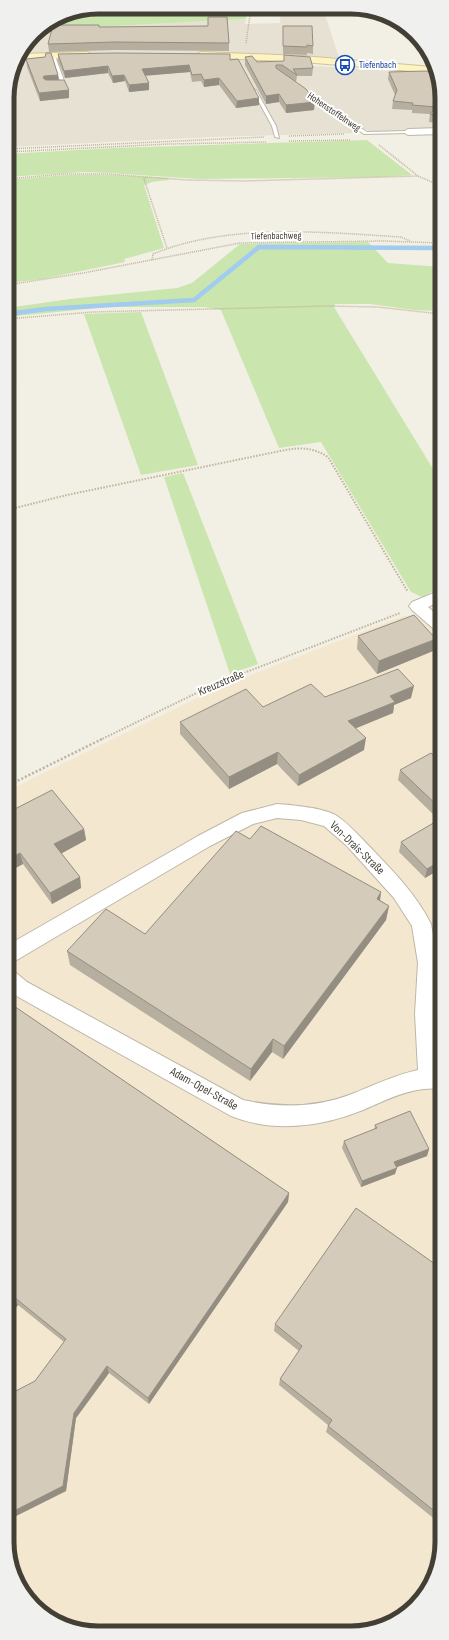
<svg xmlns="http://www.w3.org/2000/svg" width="449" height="1640" font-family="'Sofia Sans Condensed',sans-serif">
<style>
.residential{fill:#e6e1d3}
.commercial{fill:#f4e7d0}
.green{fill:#cae6ae}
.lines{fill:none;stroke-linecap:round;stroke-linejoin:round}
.stream{stroke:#a1cbef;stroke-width:4.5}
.lane-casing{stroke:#bdb7a8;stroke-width:2}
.street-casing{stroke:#bdb7a8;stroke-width:2}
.secondary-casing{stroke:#d2c495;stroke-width:2}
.path-far2{stroke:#bfb499;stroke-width:1.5;stroke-dasharray:1 1;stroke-linecap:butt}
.path-far1{stroke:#bfb499;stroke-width:2;stroke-dasharray:1.5 1.5;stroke-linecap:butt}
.path{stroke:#bfb499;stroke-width:2.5;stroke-dasharray:2 2;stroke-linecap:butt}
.lane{fill:#fff;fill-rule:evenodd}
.street{fill:#fff;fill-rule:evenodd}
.secondary{fill:#fef3c3;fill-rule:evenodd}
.wall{fill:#b6afa0}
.shaded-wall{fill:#948e82}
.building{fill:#d4cbba;stroke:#948e82}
.labels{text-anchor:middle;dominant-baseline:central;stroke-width:4;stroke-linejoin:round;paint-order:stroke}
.far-transit-label{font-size:10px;fill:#164399;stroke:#fff;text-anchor:start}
.far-street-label{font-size:10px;fill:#443f35;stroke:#fff}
.street-label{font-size:12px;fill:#443f35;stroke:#fff}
.rim{fill:none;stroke:#443f35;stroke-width:5}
</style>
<rect width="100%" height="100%" fill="#f2efe5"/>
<!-- residential -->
<path class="residential" d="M 281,8 L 323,8 L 339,58 L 245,53 L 357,130 L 355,133 L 212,137 L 7,147 L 7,92 L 14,63 L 34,34 L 39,30 L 246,19 L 245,24 L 280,23 Z
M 271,63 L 435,74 L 441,86 L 441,130 L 374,132 L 364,129 L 278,69 Z"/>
<!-- commercial -->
<path class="commercial" d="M 403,616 L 421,616 L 441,634 L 442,1548 L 419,1602 L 391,1623 L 363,1632 L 80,1631 L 34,1606 L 8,1554 L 7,791 L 215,689 Z"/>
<!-- green -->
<path class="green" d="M 98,7 L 247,8 L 246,19 L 39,30 L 64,14 Z
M 367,140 L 412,175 L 378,177 L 200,179 L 109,173 L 84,172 L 7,177 L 7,154 L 114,148 Z
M 65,175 L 108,175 L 169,178 L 168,180 L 152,182 L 144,185 L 164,248 L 124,259 L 125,262 L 42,279 L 7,283 L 7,180 Z
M 368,242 L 388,263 L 441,267 L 441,311 L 414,310 L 370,304 L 335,304 L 334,307 L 441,482 L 441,587 L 422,597 L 411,592 L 321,442 L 279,448 L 221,310 L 205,307 L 106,307 L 7,317 L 7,308 L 70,299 L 177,288 L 192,283 L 240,244 Z
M 141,312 L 198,465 L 141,475 L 84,314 Z
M 183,473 L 258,664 L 230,674 L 164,477 Z"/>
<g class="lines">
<!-- stream -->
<path class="stream" d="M 7,314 L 46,309 L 194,300 L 259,247 L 441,248"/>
<!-- lane casing -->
<g class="lane-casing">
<path id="lane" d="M 51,55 L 55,56 L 66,86 L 58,86 L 56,85 L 61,84 Z
M 252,89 L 256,90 L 276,126 L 279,138 L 275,137 L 272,126 Z
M 301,89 L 367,132 L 408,131 L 410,132 L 408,133 L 364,134 L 299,91 Z"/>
</g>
<!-- street casing -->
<g class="street-casing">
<path id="street" d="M 441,128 L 441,134 L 408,135 L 403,132 L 408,129 Z
M 441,590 L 441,601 L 428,607 L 441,618 L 441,631 L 435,630 L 412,610 L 409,606 L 412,602 Z
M 277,804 C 292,805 325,808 337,816 C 349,824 360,837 370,847 C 393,871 416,894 431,924 L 438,963 L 435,1014 L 439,1069 L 442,1069 L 442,1089 C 412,1086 389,1099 363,1110 C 321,1127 274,1133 231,1116 L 13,994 L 8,990 L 8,969 L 15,972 L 27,982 L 243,1100 C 280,1108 316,1108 352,1094 C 374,1085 395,1075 418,1070 L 415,1014 L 418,963 L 412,926 L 394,898 L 347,846 L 324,826 L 301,820 L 277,818 L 253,824 L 210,846 L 15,961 L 8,963 L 8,945 L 198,836 L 242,813 Z"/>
</g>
<!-- secondary casing -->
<g class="secondary-casing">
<path id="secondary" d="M 88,52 L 93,55 L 92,57 L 16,60 L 20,54 Z
M 201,52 L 303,56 L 432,67 L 435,73 L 303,62 L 197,57 L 196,55 Z"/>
</g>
<!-- path-far2 -->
<path class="path-far2" d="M 246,43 L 251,8
M 289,136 L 344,134
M 289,141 L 350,140
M 379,145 L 418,176 L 441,186
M 7,149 L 264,137
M 7,152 L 169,144 L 266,142
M 146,177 L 144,179 L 167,248
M 7,179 L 64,174 L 106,174 L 188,180 L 244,181 L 418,176
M 152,260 L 153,254 C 228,223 321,232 401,237 L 410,241
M 7,285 L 83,273 L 240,243 L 383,241 L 441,243
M 7,319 L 93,312 L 328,306 L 377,307 L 441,314"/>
<!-- path-far1 -->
<path class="path-far1" d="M 7,510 L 67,495 L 285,450 C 302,447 314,448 328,457 L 408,592
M 100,740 L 215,684 L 400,613"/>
<!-- path -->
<path class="path" d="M 7,786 L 102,739"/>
<!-- lane -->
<use href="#lane" class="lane"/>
<!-- street -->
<use href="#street" class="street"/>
<!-- secondary -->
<use href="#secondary" class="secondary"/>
</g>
<!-- wall -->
<path class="wall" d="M 283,26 L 313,46 L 313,54 L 307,53 L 307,55 L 283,54 Z
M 99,27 L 229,43 L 229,51 L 116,50 L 49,52 L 48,44 Z
M 58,54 L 230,60 L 259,105 L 236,108 L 219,85 L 204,87 L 201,81 L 192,82 L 190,72 L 145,75 L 149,83 L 149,90 L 129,92 L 125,81 L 113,83 L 108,73 L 65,78 L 58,61 Z
M 45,57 L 58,75 L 59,80 L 69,98 L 40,101 L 27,67 L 26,59 Z
M 245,57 L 257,62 L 313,68 L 312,76 L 297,76 L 296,82 L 314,110 L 286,113 L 279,102 L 266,104 L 245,65 Z
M 389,72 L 441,86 L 441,124 L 429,122 L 430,114 L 412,113 L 412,110 L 392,109 L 393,101 L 395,95 L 388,79 Z
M 358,636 L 433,651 L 377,674 L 357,649 Z
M 325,697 L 411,698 L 394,705 L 393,713 L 356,728 L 364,750 L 298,786 L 277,764 L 229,789 L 180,734 L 180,722 Z
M 441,763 L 442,868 L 425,878 L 399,852 L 401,842 L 439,820 L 398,780 L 400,770 Z
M 7,813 L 84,829 L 86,840 L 61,853 L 80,877 L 81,888 L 52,904 L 23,864 L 8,872 Z
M 250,839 L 381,892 L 380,900 L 389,906 L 386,920 L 283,1059 L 272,1052 L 250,1081 L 70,965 L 67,951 L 145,934 Z
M 8,1002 L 289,1193 L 288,1202 L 149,1404 L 109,1373 L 76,1418 L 66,1491 L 16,1516 L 8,1509 L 8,1395 L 35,1381 L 64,1342 L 18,1305 L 8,1317 Z
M 375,1125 L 429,1149 L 427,1156 L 396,1167 L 395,1174 L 361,1187 L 342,1148 L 344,1141 L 374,1130 Z
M 442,1269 L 442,1525 L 326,1432 L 328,1425 L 279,1385 L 280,1379 L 299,1351 L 274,1331 L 275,1324 Z"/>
<!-- shaded-wall -->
<path class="shaded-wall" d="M 189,65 L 190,72 L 143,76 L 142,69 Z
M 108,66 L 108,73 L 65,78 L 64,71 Z
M 11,75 L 12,80 L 10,81 Z
M 58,75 L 59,83 L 45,85 L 43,78 L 44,76 Z
M 124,75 L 125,81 L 113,83 L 112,76 Z
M 219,78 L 219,85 L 204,87 L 204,80 Z
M 149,83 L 149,90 L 129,92 L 129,85 Z
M 69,90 L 69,98 L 40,101 L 39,93 Z
M 279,94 L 279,102 L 266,104 L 266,96 Z
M 259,98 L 259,105 L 236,108 L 237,101 Z
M 315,102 L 314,110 L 286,113 L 286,105 Z
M 436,639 L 433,651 L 377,674 L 379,661 Z
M 414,686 L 411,698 L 394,705 L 393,713 L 347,732 L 348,721 L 390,696 Z
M 366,738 L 364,750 L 298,786 L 299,775 Z
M 278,752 L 277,764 L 229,789 L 229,777 Z
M 84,829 L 86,840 L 57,856 L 54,844 Z
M 20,853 L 23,864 L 8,872 L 8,860 Z
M 442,860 L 442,868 L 425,878 L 427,869 Z
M 80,877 L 81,888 L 52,904 L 50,893 Z
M 381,892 L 379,907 L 377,899 Z
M 389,906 L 386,920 L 283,1059 L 284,1046 Z
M 273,1039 L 272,1052 L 250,1081 L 251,1069 Z
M 429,1149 L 427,1156 L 392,1169 L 394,1162 Z
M 397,1168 L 395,1174 L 361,1187 L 362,1181 Z
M 289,1193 L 288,1202 L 149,1404 L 148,1398 Z
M 14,1297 L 18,1305 L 8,1317 L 8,1305 Z
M 107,1366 L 109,1373 L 76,1418 L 66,1491 L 16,1516 L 12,1512 L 74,1413 Z"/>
<!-- building -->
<path class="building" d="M 208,17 L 227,17 L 229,43 L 115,42 L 48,44 L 53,25 L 99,25 L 99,27 L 208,26 Z
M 283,26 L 312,26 L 313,46 L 307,45 L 307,47 L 283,46 Z
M 46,53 L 51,53 L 58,75 L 44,76 L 43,78 L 46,80 L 64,80 L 69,90 L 39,93 L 26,59 L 45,57 Z
M 116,53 L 230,54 L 230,60 L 238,59 L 259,98 L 237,101 L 219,78 L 204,80 L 201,74 L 192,75 L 189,65 L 142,69 L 149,83 L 129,85 L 124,75 L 112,76 L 108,66 L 64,71 L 58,54 Z
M 284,55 L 310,57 L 313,68 L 293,69 L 297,75 L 282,65 L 276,65 L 276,68 L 306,89 L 315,102 L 286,105 L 279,94 L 266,96 L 245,57 L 252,56 L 257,62 L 284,61 Z
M 426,71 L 434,72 L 441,86 L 441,116 L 430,114 L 436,107 L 412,105 L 413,103 L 393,101 L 397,90 L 389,72 Z
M 414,615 L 436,639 L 379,661 L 358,636 Z
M 398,669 L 414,686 L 390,696 L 395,702 L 348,721 L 366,738 L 299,775 L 278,752 L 229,777 L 180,722 L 246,689 L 263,707 L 311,684 L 325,697 Z
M 431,753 L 441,763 L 442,810 L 400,770 Z
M 52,790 L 84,829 L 54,844 L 80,877 L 50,893 L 20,853 L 8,860 L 7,813 Z
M 442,818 L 442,860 L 427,869 L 401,842 Z
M 261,826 L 381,892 L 377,899 L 389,906 L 284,1046 L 273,1039 L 251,1069 L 67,951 L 106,909 L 145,934 L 236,831 L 250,839 Z
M 8,1002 L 289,1193 L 148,1398 L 107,1366 L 74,1413 L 63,1486 L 12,1512 L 8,1508 L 8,1395 L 35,1381 L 66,1339 L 14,1297 L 8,1305 Z
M 410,1111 L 429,1149 L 394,1162 L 397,1168 L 362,1181 L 344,1141 L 377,1128 L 375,1125 Z
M 356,1208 L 442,1269 L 442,1517 L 328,1426 L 332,1420 L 280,1379 L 302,1346 L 275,1324 Z"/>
<!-- icons -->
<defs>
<g id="bus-ring" transform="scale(1)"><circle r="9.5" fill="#fff" stroke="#1a4fb4" stroke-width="1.5"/><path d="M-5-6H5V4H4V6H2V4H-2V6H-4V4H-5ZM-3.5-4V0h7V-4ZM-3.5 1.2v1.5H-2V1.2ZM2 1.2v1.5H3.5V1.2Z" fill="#1a4fb4"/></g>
</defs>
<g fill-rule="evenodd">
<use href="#bus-ring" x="345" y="65"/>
</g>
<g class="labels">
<!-- far-transit labels -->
<g class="far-transit-label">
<text x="359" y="65">Tiefenbach</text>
</g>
<!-- far-street labels -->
<g class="far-street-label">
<text transform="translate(334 112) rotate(34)">Hohenstoffelnweg</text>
<text transform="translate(276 236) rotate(-1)">Tiefenbachweg</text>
</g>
<!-- street labels -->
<g class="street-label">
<text transform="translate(221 683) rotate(-23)">Kreuzstraße</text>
<text transform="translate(357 848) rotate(44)">Von-Drais-Straße</text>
<text transform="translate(204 1089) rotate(29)">Adam-Opel-Straße</text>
</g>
</g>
<!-- crop -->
<path d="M0 0H449V1640H0ZM98 14H351A84 84 0 0 1 435 98V1542A84 84 0 0 1 351 1626H98A84 84 0 0 1 14 1542V98A84 84 0 0 1 98 14Z" fill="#f0f0ef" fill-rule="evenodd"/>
<path class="rim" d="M98 14H351A84 84 0 0 1 435 98V1542A84 84 0 0 1 351 1626H98A84 84 0 0 1 14 1542V98A84 84 0 0 1 98 14Z"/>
</svg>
